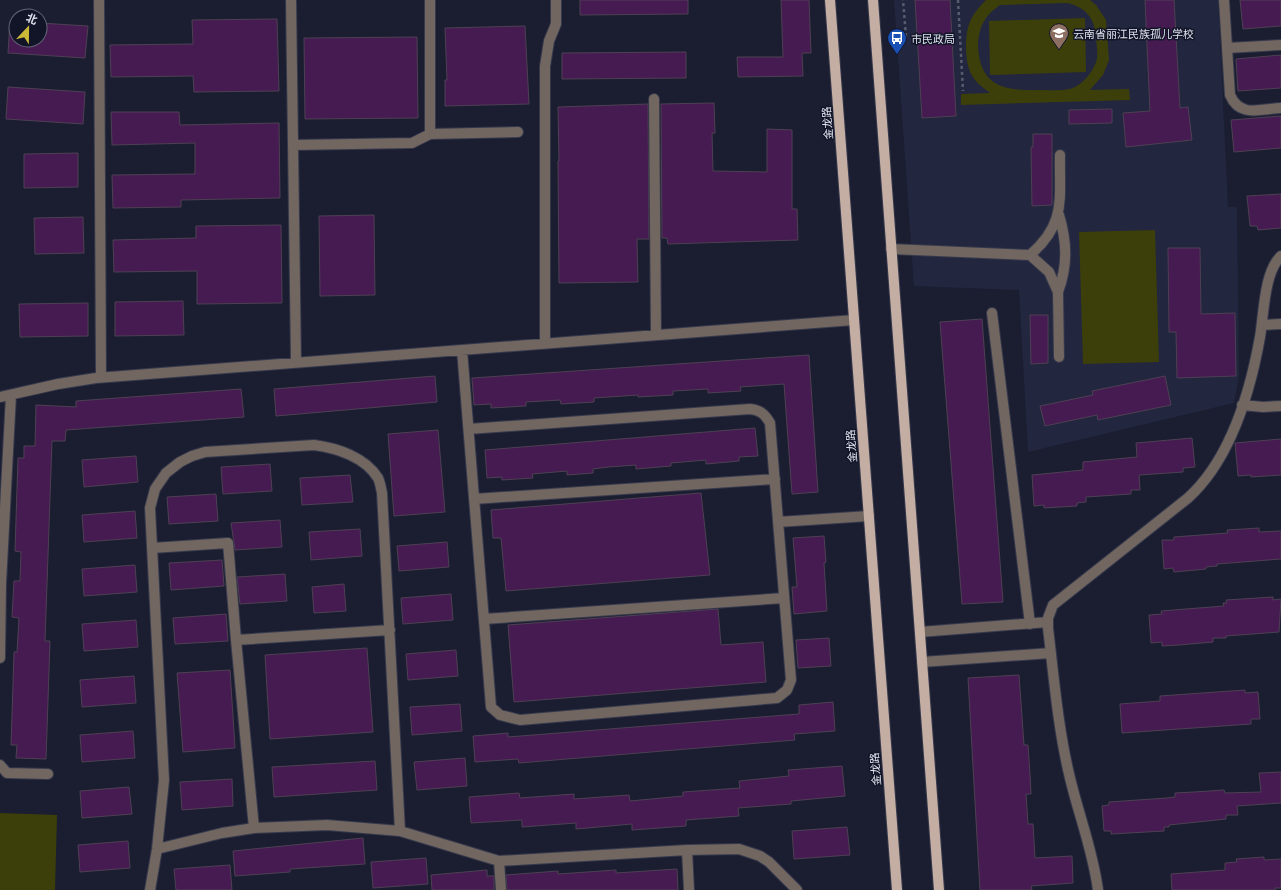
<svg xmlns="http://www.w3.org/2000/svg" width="1281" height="890" font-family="'Exo 2','Noto Sans SC',sans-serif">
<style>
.built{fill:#22263f}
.green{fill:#3d3f0a;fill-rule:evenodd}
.building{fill:#461b52;stroke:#4e4053}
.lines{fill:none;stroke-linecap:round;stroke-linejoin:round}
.minor-casing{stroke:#36394c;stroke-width:12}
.major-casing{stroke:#36394c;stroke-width:12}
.path{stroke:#5a5d6e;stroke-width:2.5;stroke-dasharray:3 3;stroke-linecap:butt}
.minor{stroke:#716660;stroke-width:10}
.major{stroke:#c4ada2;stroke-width:10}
.labels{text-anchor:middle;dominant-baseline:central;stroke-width:3;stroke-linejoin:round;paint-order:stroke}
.poi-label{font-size:11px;fill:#dfe2ef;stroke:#121527;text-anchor:start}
.street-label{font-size:11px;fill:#dfe2ef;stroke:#121527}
</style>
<rect width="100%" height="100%" fill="#1b1e31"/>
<!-- built -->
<path class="built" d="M 894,0 L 1218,0 L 1228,207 L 1237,207 L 1239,377 L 1234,403 L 1028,452 L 1019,290 L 914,286 Z"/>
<!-- green -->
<path class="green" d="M 986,0 L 1090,0 L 1096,5 L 1106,20 L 1109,60 L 1103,75 L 1090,90 L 1129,89 L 1130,100 L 961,105 L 961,94 L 990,93 C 972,80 967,72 966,49 C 966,26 970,16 986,0 ZM 1067,3 C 1085,7 1095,18 1096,37 C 1096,43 1098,51 1097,58 C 1095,70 1082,86 1070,89 C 1061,91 1051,90 1042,90 C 1006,91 980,88 978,46 C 978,28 985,15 1000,5 Z
M 1085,18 L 1086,72 L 990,75 L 989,21 Z
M 1155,230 L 1159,362 L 1083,364 L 1079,232 Z
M 0,813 L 57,815 L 55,890 L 0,890 Z"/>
<!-- building -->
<path class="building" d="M 580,0 L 688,0 L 688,14 L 580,15 Z
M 781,0 L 809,0 L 811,53 L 802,53 L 803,76 L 738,77 L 737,57 L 783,57 Z
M 915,0 L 950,0 L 956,116 L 922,118 Z
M 1145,0 L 1174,0 L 1180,108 L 1188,107 L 1192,140 L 1126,147 L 1123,113 L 1150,111 Z
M 1240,0 L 1281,0 L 1281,26 L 1243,29 Z
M 277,19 L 279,91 L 194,92 L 193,76 L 111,77 L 110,45 L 193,44 L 192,20 Z
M 10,21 L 16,21 L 16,40 L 40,40 L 40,23 L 88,26 L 85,58 L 8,53 Z
M 525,26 L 529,104 L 445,106 L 445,80 L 447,80 L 445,28 Z
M 417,37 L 418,118 L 305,119 L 304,38 Z
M 686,52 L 686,78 L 562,79 L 562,53 Z
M 1281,55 L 1281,88 L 1238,91 L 1236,59 Z
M 8,87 L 85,92 L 83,124 L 6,119 Z
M 714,103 L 715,133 L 712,133 L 713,171 L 767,172 L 767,129 L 792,130 L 792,209 L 797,209 L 798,240 L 668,244 L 667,238 L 662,238 L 661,104 Z
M 648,104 L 649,239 L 637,239 L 638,282 L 559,283 L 558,161 L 559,161 L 558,107 Z
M 1112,109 L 1112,123 L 1069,124 L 1069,110 Z
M 111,112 L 179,112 L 180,125 L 279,123 L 280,198 L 181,200 L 181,207 L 113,208 L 112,175 L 195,174 L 195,143 L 112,145 Z
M 1281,116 L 1281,148 L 1234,152 L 1231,120 Z
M 1033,134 L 1052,134 L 1052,205 L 1032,206 L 1031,147 L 1033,147 Z
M 78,153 L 78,187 L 24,188 L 24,154 Z
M 1281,194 L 1281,228 L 1258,230 L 1257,226 L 1250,226 L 1247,196 Z
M 374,215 L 375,295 L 320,296 L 319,216 Z
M 83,217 L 84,253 L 35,254 L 34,218 Z
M 281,225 L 282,303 L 197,304 L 197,271 L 114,272 L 113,240 L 196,238 L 196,226 Z
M 1168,248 L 1200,248 L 1201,314 L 1235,313 L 1236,376 L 1177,378 L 1176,332 L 1169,332 Z
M 183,301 L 184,335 L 115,336 L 115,302 Z
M 88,303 L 88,336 L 20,337 L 19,304 Z
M 1030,315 L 1048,315 L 1048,363 L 1031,364 Z
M 982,319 L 1003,602 L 962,604 L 940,322 Z
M 809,355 L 818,492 L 792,494 L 784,384 L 740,387 L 741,391 L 708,393 L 708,389 L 673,391 L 673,395 L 638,397 L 638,395 L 594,398 L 594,402 L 561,404 L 560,400 L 526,402 L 526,406 L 491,408 L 491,404 L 474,405 L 472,378 Z
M 435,376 L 437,402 L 276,416 L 274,389 Z
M 1165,376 L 1171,405 L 1098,420 L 1097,415 L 1045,426 L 1040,406 L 1093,395 L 1092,391 Z
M 241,389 L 244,417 L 66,430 L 65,441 L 52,441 L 45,641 L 50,641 L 46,759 L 16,758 L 17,745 L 11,745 L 14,652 L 17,652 L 19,618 L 12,617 L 14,581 L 20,581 L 21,552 L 15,551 L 18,458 L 24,458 L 24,446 L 35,446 L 36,405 L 76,407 L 76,401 Z
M 755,428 L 758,456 L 739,457 L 739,461 L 706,464 L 706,460 L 671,463 L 671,466 L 636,469 L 636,465 L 608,467 L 593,469 L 593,473 L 567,475 L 567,471 L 532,474 L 533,478 L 502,480 L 502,477 L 487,478 L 485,450 Z
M 438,430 L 445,512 L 394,516 L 388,434 Z
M 1192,438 L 1195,467 L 1183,468 L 1183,472 L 1139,475 L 1140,490 L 1131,490 L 1131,494 L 1086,497 L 1086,502 L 1077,503 L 1077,506 L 1044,508 L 1044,505 L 1034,506 L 1032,475 L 1083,470 L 1083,462 L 1137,457 L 1136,443 Z
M 1281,439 L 1281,475 L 1251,477 L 1251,475 L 1238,476 L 1235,443 Z
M 136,456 L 138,482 L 84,487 L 82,460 Z
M 270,464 L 272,491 L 223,494 L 221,467 Z
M 350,475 L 353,502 L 302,505 L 300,478 Z
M 701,493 L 710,575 L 506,591 L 501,538 L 493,538 L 491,510 Z
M 216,494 L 218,521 L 169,524 L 167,497 Z
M 135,511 L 137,538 L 84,542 L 82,515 Z
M 280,520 L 282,547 L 235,550 L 231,523 Z
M 1259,528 L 1259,532 L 1281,531 L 1281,559 L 1217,564 L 1217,566 L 1206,567 L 1206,569 L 1174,572 L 1173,568 L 1164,569 L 1162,540 L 1174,540 L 1174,537 L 1228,533 L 1227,530 Z
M 360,529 L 362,556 L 311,560 L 309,532 Z
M 824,536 L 826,562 L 824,563 L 827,611 L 794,614 L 792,587 L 797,587 L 793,538 Z
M 447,542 L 449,567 L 399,571 L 397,546 Z
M 222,560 L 224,586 L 171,590 L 169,563 Z
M 135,565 L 137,592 L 84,596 L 82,569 Z
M 285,574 L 287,601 L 240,604 L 237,577 Z
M 344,584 L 346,611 L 314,613 L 312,587 Z
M 451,594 L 453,620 L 403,624 L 401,598 Z
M 1273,597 L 1273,600 L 1281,599 L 1279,632 L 1226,636 L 1226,638 L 1213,638 L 1213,642 L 1179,645 L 1162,646 L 1162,642 L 1151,643 L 1149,615 L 1162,614 L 1161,611 L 1224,606 L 1223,603 L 1227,603 L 1226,600 Z
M 718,609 L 721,645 L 763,642 L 766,682 L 514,702 L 508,625 Z
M 226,614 L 228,641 L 175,644 L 173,618 Z
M 136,620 L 138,647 L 84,651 L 82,624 Z
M 829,638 L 831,666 L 798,668 L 796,640 Z
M 367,648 L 373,732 L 270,739 L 265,655 Z
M 456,650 L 458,676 L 408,680 L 406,654 Z
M 230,670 L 235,748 L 183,752 L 177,673 Z
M 1019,675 L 1024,745 L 1028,745 L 1030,774 L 1031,794 L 1026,794 L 1028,824 L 1033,824 L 1035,858 L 1072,856 L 1073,883 L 1031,886 L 1032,890 L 980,890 L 968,678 Z
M 134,676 L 136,703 L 82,707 L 80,680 Z
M 1245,690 L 1245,693 L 1258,692 L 1260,719 L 1251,719 L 1251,724 L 1122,733 L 1120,704 L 1160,701 L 1160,696 Z
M 833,702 L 835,731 L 794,734 L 795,740 L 519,763 L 518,759 L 475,762 L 473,736 L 508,733 L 508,737 L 799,714 L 799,705 Z
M 460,704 L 462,731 L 412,735 L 410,707 Z
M 133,731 L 135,758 L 82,762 L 80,735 Z
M 465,758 L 467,786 L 417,790 L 414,762 Z
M 375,761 L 377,790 L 274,797 L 272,767 Z
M 842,766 L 845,796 L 791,801 L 791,804 L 738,808 L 739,816 L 686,820 L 686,826 L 632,830 L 632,824 L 576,829 L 576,823 L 522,827 L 522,820 L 471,823 L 469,797 L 519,793 L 520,798 L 574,794 L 574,799 L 629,795 L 630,801 L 683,796 L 683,792 L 740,788 L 739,781 L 789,776 L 788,770 Z
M 1281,772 L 1281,803 L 1237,806 L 1238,815 L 1226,815 L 1226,819 L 1169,825 L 1169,827 L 1164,827 L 1164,831 L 1111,834 L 1111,831 L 1104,831 L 1102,806 L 1109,805 L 1109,802 L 1167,798 L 1175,797 L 1175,793 L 1194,792 L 1224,790 L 1225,793 L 1261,792 L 1259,773 Z
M 232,779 L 233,806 L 182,810 L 180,782 Z
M 129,787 L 132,814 L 82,818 L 80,791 Z
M 847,827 L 850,855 L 794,859 L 792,831 Z
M 363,838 L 365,864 L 290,869 L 290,872 L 235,876 L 233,851 Z
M 128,841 L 130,868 L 80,872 L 78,845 Z
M 1264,857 L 1264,860 L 1281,859 L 1281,888 L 1275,888 L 1275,890 L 1172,890 L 1171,874 L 1225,870 L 1225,863 L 1237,862 L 1236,859 Z
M 426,858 L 428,884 L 373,888 L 371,862 Z
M 230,865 L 232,890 L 176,890 L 174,869 Z
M 677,869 L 678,890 L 507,890 L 506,875 L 558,871 L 558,874 L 616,870 L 616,873 Z
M 487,870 L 487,876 L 494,876 L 494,890 L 432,890 L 431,875 Z"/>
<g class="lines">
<!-- minor casing -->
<g class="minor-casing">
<path id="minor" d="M 99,0 L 101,377
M 291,0 L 296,362
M 430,0 L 430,134
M 1224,0 L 1230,95 C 1240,118 1260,109 1281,108
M 1227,48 L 1281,45
M 654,99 L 656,335
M 293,145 L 412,143 L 430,134 L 518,132
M 891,249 L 1030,255 L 1049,272 L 1058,292 L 1059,357
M 1030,255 C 1067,223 1059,199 1060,155
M 1058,292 C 1068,265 1067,242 1059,215
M 992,313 L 1030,624
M 1262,325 L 1281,324
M 545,343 L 545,66 L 549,41 L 556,24 L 556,0
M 462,350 L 491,707 L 500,715 L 520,720 L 777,698 L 787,690 L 791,680 L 770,423 C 765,414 760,410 750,409 L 469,429
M 0,397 L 58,384 L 96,378 L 854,320
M 1242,405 L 1263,407 L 1281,406
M 474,499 L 775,479
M 778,522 L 869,516
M 152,548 L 228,543 L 236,640 L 254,828
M 484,619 L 784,598
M 920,632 L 1048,622
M 236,640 L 390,630
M 0,658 L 1,584 L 11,395
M 922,662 L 1051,653
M 0,765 L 7,773 L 48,774
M 157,849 L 222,833 L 254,828 L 327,825 L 400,831 L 499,861 L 687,850 L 739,849 L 760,856 L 769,862 L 797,890
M 687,850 L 689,890
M 499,861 L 501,890
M 150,890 L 157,849 L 164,780 L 150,508 L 155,489 L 166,473 L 180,462 L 192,456 L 205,452 L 314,445 C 337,448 365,457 378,478 C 380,482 381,488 382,493 L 400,831
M 1098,890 C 1093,851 1079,816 1070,778 C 1058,729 1054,678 1048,628 L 1048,618 L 1053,605 L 1188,498 C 1231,459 1250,393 1260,337 C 1264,313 1264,272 1281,256"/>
</g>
<!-- major casing -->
<g class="major-casing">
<path id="major" d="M 830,0 L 897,890
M 873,0 L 939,890"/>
</g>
<!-- path -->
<path class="path" d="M 958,0 L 963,91
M 888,38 L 906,36 L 903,0"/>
<!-- minor -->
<use href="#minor" class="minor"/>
<!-- major -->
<use href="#major" class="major"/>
</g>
<!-- icons -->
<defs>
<g id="school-pin" transform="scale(1)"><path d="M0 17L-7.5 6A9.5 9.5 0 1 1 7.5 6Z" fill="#8d6e63" stroke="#121527"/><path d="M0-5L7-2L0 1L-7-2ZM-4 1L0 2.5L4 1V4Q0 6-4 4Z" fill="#fff"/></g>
<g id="bus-pin" transform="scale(1)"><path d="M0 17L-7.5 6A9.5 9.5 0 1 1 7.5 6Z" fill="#1a4fb4" stroke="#121527"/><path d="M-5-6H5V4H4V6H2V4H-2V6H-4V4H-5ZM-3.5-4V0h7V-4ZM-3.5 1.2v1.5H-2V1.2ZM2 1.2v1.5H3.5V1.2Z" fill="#fff"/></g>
</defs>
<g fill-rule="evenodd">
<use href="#school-pin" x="1059" y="33"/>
<use href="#bus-pin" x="897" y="38"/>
</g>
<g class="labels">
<!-- poi labels -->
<g class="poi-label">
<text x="1073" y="33">云南省丽江民族孤儿学校</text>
<text x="911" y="38">市民政局</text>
</g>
<!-- street labels -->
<g class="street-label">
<text transform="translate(827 123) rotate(-94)">金龙路</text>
<text transform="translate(851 446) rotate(-94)">金龙路</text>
<text transform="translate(875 769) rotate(-94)">金龙路</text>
</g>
</g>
<!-- north arrow -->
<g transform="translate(28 28) rotate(22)"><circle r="19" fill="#121527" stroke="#646777"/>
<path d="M0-3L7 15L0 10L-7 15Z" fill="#cdb938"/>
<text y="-6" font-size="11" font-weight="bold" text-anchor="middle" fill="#dfe2ef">北</text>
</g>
</svg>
